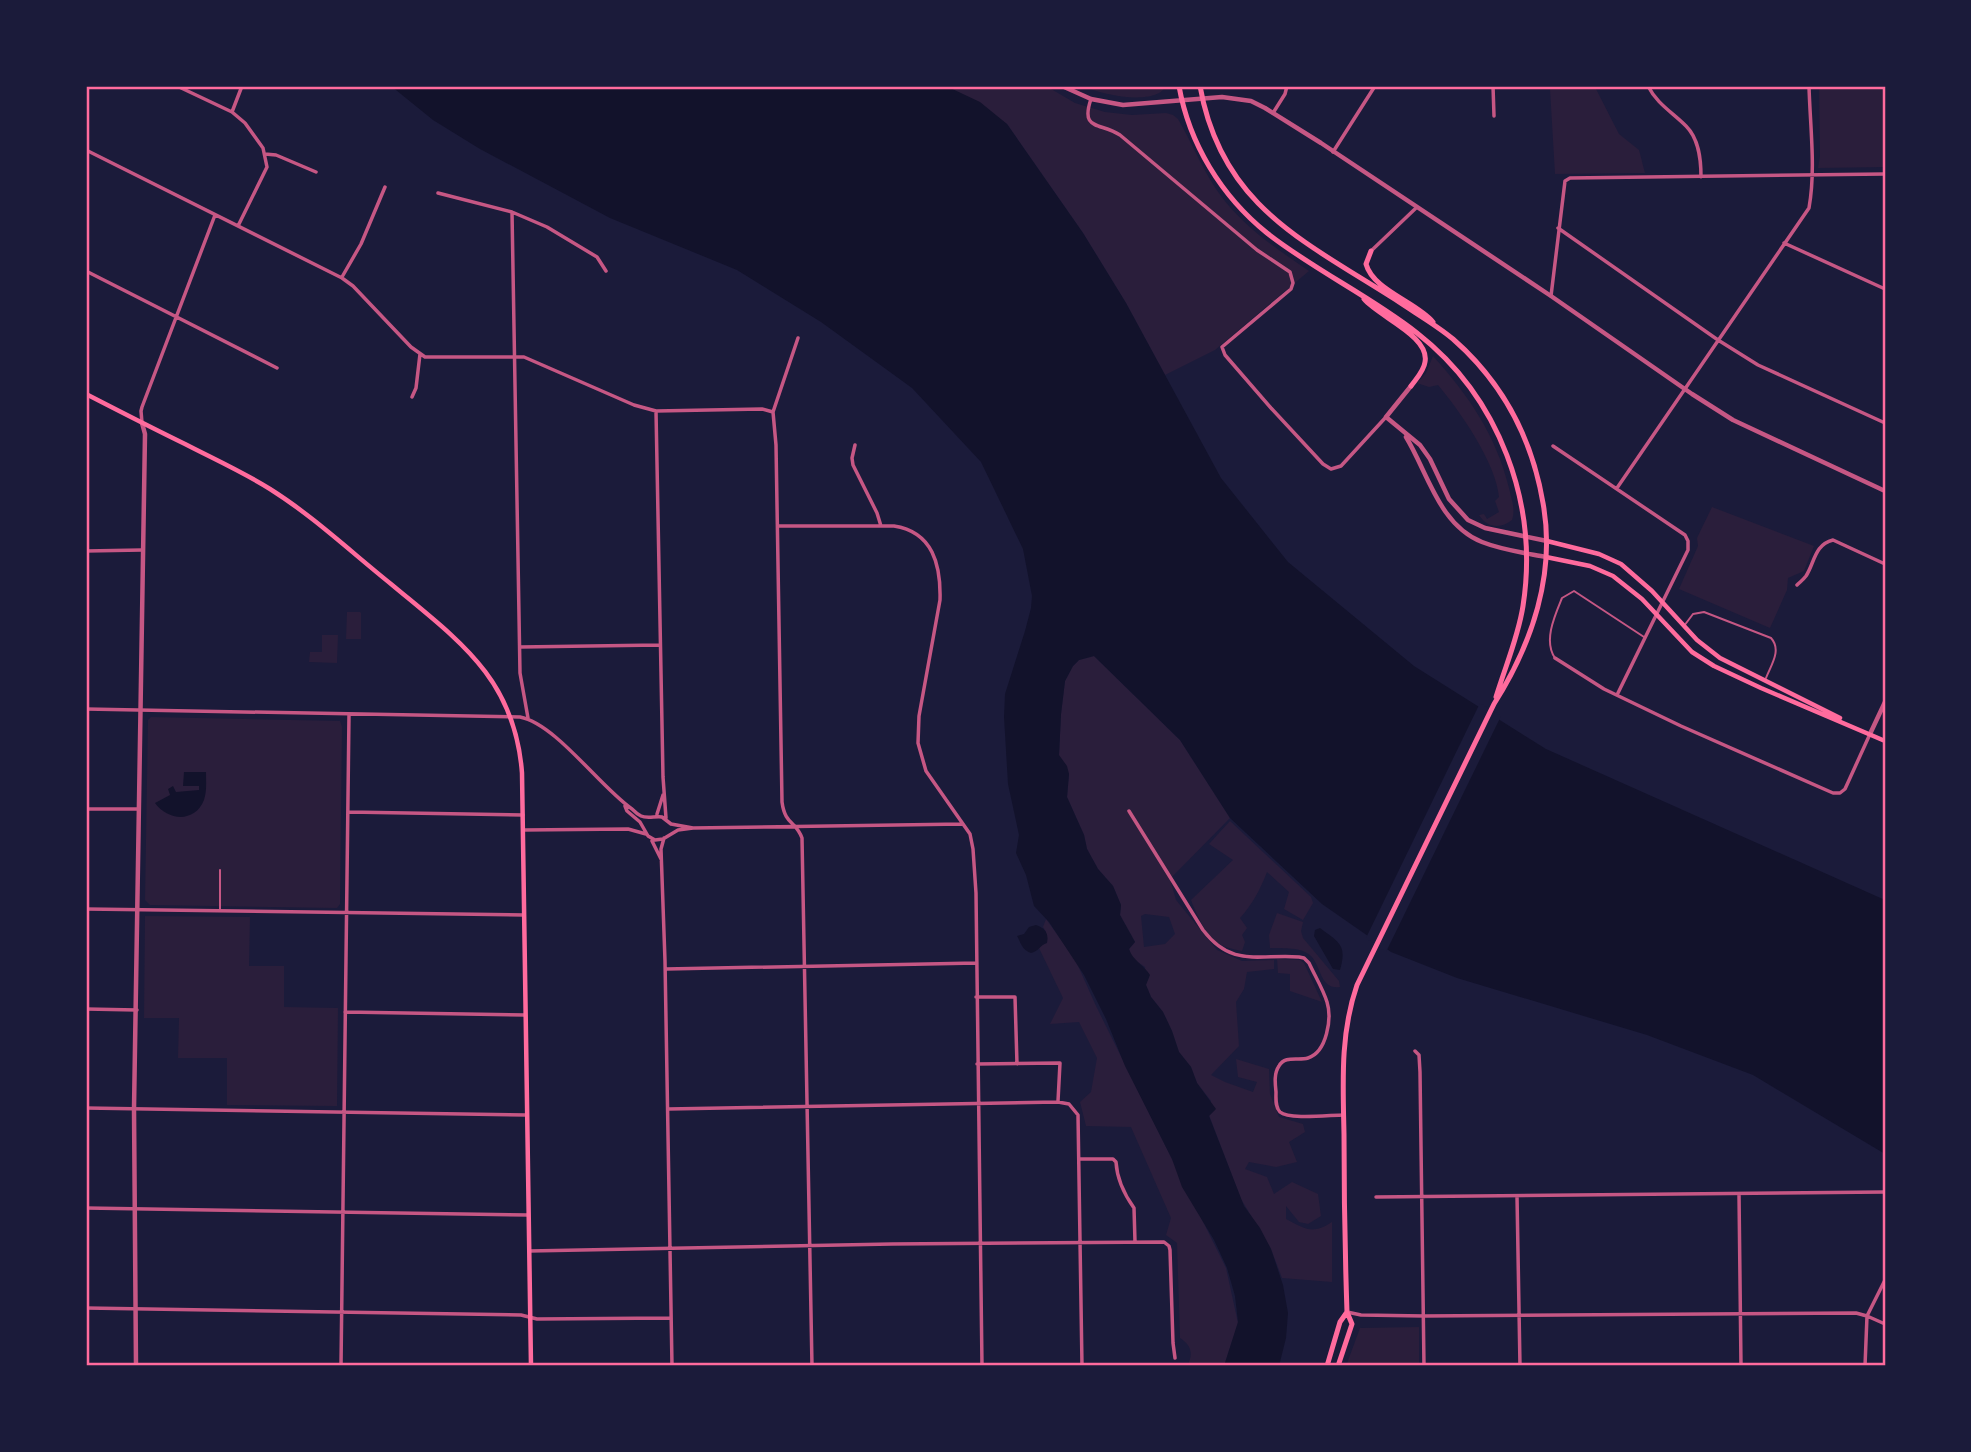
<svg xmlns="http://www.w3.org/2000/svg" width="1971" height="1452" font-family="'Asap Condensed',sans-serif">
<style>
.green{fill:#2a1e3b;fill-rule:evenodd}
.water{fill:#12122b}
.pier{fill:#1b1b3a}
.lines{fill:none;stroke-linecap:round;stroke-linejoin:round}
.service{stroke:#c65784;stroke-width:2}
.minor{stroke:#c65784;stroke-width:3.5}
.tertiary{stroke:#c65784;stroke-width:4.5}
.secondary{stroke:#ff6b9d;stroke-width:4.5}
.trunk{stroke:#ff6b9d;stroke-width:5}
.neatline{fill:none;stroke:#ff6b9d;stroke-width:2.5}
</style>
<rect width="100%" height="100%" fill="#1b1b3a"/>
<!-- green -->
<path class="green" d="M 946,86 L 1046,86 L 1075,103 L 1105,112 L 1132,115 L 1166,113 L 1173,115 L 1178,119 C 1193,145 1204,173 1221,196 C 1245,228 1277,249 1309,271 L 1215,350 L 1165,375 L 1126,303 L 1083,233 L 1007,124 Z
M 1082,86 L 1167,86 C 1164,88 1162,92 1159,93 C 1141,103 1100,94 1082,86 Z
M 1819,86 L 1885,86 L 1885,167 L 1818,168 L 1820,156 Z
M 1550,89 L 1596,89 L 1619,134 L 1639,150 L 1645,173 L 1555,174 Z
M 1433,356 C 1469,396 1496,435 1509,488 C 1511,498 1516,509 1512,520 C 1501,529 1487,528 1479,515 L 1484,514 L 1487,519 L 1499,512 L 1495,501 L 1499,497 C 1496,463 1460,411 1438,385 L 1429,387 L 1417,383 L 1426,373 Z
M 1712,507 L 1814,546 L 1804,571 L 1788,578 L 1787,590 L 1770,628 L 1679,589 L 1698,546 L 1697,538 Z
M 347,612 L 360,612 L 361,613 L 361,639 L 346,639 Z
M 322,635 L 338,635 L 337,663 L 309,662 L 310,652 L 322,652 Z
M 1094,656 L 1180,740 L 1230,818 L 1170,879 L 1176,900 L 1217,950 L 1242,961 L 1274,960 L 1274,969 L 1247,972 L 1244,989 L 1236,1002 L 1239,1046 L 1211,1075 L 1225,1082 L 1253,1092 L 1257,1082 L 1238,1077 L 1236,1059 L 1269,1069 L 1270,1094 L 1279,1117 L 1303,1124 L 1305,1132 L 1289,1142 L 1297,1162 L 1276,1167 L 1249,1162 L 1245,1169 L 1267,1177 L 1274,1194 L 1292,1182 L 1318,1194 L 1321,1216 L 1308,1224 L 1299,1222 L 1286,1206 L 1286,1219 C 1306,1229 1312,1235 1332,1222 L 1332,1282 L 1282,1278 L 1271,1249 L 1241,1199 L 1209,1115 L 1211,1101 L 1197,1083 L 1191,1067 L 1179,1052 L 1172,1031 L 1163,1012 L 1151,997 L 1146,985 L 1145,967 L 1132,958 L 1129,949 L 1135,942 L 1120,915 L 1121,905 L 1113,886 L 1098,869 L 1087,849 L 1084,835 L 1067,797 L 1069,774 L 1059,756 L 1061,714 L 1065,681 L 1073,666 L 1079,660 ZM 1145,914 L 1169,917 L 1175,934 L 1165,944 L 1144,947 L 1141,916 Z
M 151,717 L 340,721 L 342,727 L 340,904 L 337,908 L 150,905 L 145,900 L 148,720 Z
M 1230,821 L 1311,897 L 1313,903 L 1303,920 L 1284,909 L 1289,892 L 1267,872 C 1261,888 1252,905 1240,918 L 1247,928 L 1242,935 L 1245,942 L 1242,951 C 1233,949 1222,947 1214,941 C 1206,934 1195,911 1191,900 L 1233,860 L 1209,844 Z
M 1277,913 L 1303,922 L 1301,931 L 1303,938 L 1339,981 L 1340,987 C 1321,990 1321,968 1312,957 C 1302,946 1283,949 1270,948 L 1269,935 Z
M 145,916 L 250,917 L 249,966 L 284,966 L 284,1007 L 338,1008 L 337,1106 L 227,1105 L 227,1058 L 178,1058 L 179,1018 L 144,1018 Z
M 1046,919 L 1075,959 L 1096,1006 L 1226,1268 L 1238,1323 L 1224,1366 L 1187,1366 C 1194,1354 1191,1345 1180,1338 L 1177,1243 L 1166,1235 L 1171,1218 L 1131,1127 L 1086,1126 L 1080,1102 L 1091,1092 L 1097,1058 L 1079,1022 L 1050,1024 L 1063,998 L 1039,948 L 1043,944 L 1046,932 L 1043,927 Z
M 1277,959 L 1300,960 L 1304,963 L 1322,1002 L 1290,991 L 1290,974 L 1278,973 Z
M 1419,1327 L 1419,1366 L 1346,1366 L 1360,1328 Z"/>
<!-- water -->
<path class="water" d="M 391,86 L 946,86 L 980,102 L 1007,124 L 1083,233 L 1126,303 L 1221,478 L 1288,562 L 1414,666 L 1546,749 L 1885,900 L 1885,1154 L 1753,1075 L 1647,1035 L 1457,978 L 1391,952 L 1322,904 L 1230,818 L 1180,740 L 1094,656 L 1079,660 L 1073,666 L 1065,681 L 1061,714 L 1059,755 L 1067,766 L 1069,774 L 1067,797 L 1084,835 L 1087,849 L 1098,869 L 1113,886 L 1121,905 L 1120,915 L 1135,942 L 1129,949 C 1133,961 1144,965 1150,975 L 1146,985 L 1151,997 L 1163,1012 L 1172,1031 L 1179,1052 L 1191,1067 L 1197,1083 L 1216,1109 L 1209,1116 L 1244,1206 L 1260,1228 L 1271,1249 L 1283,1285 L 1288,1313 L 1286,1338 L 1279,1366 L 1224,1366 L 1238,1322 L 1235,1296 L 1227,1268 L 1214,1240 L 1182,1187 L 1172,1159 L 1125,1066 L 1106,1019 L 1084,975 L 1049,922 L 1034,906 L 1026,875 L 1016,853 L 1019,835 L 1008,784 L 1004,717 L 1005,694 L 1025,631 L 1031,608 L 1032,596 L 1023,549 L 981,462 L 912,388 L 821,322 L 737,270 L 610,218 L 480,149 L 433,120 Z
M 184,772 L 206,772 C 206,782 207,791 204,800 C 195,823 168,821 155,803 L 170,795 L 168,789 L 173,786 L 176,792 L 199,790 L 199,786 L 183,786 Z
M 1036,925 C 1045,928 1049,933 1047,943 C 1040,945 1038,952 1031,953 C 1022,950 1021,943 1017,936 L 1024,934 L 1029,927 Z
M 1320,928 C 1340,943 1347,945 1340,970 L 1333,969 L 1314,936 L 1315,930 Z"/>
<!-- pier -->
<path class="pier" d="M 1480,703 L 1501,716 L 1386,952 L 1366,938 Z"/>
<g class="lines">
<!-- service -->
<path class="service" d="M 1684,626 L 1693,614 L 1704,612 L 1771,638 C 1782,650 1771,665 1766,678
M 1555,658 C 1543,641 1555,615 1562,598 L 1574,591 L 1644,637
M 220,870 L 220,910"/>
<!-- minor -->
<path class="minor" d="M 177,86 L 232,112 L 245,123 L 263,148 L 267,167 L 238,226
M 1493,86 L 1494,116
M 1648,86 C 1657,104 1672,112 1686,126 C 1699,139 1701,159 1701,177
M 1091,99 C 1080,131 1100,122 1120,135 L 1257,250 L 1290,272 L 1293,283 L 1291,289 L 1222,347 L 1225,355 L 1271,408 L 1323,464 L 1331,469 L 1341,466 L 1386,417
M 232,112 L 242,86
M 1273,113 L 1285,94 L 1287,86
M 86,150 L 342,278 L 353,286 L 411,347 L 425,357 L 524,357 L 634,405 L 656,411 L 762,409 L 773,412
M 1333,152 L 1375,86
M 265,154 L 276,155 L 316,172
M 438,193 L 512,212 L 547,227 L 597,257 L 606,271
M 512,212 L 520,673 L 528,718
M 1558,228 L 1718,340 L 1758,365 L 1885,423
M 1784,243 L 1885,289
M 1371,251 L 1416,208
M 86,271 L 277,368
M 342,277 L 361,244 L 385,187
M 1551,296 L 1565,181 L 1570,178 L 1885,174
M 798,338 L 773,412 L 776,445 L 782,802 C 785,825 796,821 802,838 L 812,1366
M 412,397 L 416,388 L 420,354
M 656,411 L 663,777 L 666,818
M 142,423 L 141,411 L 142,407 L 215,215
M 855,445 L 852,458 L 853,465 L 877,513 L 881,526
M 1553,446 L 1685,535 L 1688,541 L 1688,550 L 1617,695
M 1617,488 L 1809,208 C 1816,169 1810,126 1809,86
M 778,526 L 894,526 C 933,532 941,565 940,600 L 919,716 L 918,743 L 926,771 L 970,834 L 973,849 L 976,893 L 982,1366
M 86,551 L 142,550
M 1797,585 C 1800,582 1803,580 1806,576 C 1815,562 1814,545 1833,540 L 1885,564
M 520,647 L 660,645
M 1555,658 L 1604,689 L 1681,726 L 1833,793 L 1840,793 L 1845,789 L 1870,734
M 86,709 L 520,717 C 556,724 600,787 632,809 C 633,810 639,815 641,816 C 647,819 655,816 662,817 L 671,824 L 693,828
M 625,806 L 627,811 L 640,822 L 648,836 L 655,840 L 663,839 L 678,830 L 693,828 L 963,824
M 86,809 L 139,809
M 1129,811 L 1203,930 C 1232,968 1258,954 1299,957 L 1304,958 L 1309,963 C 1315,976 1323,989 1327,1002 C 1332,1018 1327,1052 1308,1058 C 1298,1061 1285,1055 1279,1066 C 1274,1073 1275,1083 1276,1092 C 1276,1099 1275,1107 1280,1112 C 1289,1120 1330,1115 1344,1115
M 348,812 L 523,815
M 657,814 L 663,795
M 523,830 L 628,829 L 646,834
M 664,838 L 661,849 L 665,961 L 672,1366
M 652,841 L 661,859
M 86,909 L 524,915
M 666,969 L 977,963
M 976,997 L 1015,997 L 1017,1064
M 86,1009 L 137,1010
M 345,1012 L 525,1015
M 1415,1051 L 1419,1055 L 1420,1072 L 1424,1366
M 977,1064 L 1060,1063 L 1058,1101
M 86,1108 L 526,1115
M 668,1109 L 1058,1102 L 1069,1104 L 1078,1115 L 1082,1366
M 1079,1159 L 1113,1159 L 1116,1162 C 1117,1180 1124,1194 1134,1208 L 1135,1242
M 1739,1194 L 1741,1366
M 1517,1196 L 1520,1366
M 1376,1197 L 1885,1192
M 86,1208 L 528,1215
M 529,1251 L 892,1244 L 1164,1242 L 1169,1246 L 1170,1250 L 1173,1343 L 1175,1358
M 86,1308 L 521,1315 L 537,1319 L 671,1318
M 1347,1312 L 1361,1315 L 1424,1316 L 1856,1313 L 1867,1316 L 1885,1324
M 341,1366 L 349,715
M 1865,1366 L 1867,1316 L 1885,1280"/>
<!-- tertiary -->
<path class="tertiary" d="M 1062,86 L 1091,99 L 1123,105 L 1222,97 L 1251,101 L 1265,108 L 1321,143 L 1551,296 L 1692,394 L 1733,420 L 1885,491
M 1411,386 L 1386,417 L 1420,445 L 1430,459 L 1449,499 L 1468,520 L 1485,528 L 1547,541
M 1406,437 C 1428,473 1439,525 1482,542 C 1502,550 1525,553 1546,557
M 1870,734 L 1885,702
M 136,1366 L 134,1109 L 145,434 L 142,423"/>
<!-- secondary -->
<path class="secondary" d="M 86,394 C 119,411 152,428 185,444 C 214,459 243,472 270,489 C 313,516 351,552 391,584 C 458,640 515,678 522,773 L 531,1366
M 1547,541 L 1599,554 L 1621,564 L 1652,591 L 1697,640 L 1720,658 L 1840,718
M 1546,557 L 1590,566 L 1613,576 L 1642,599 L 1692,652 L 1714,666 L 1761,688 L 1885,741"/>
<!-- trunk -->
<path class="trunk" d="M 1179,86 C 1189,143 1221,196 1267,233 C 1314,270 1370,296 1417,333 C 1499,397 1539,503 1523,606 C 1518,638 1505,667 1496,697
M 1200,86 C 1221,206 1304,241 1396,300 C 1415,313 1435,324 1453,339 C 1502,382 1532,438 1543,503 C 1556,574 1532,644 1494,704 L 1357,985 C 1340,1034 1343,1083 1344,1134 C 1344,1194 1345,1253 1347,1312 L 1352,1324 L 1338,1366
M 1371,251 L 1366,264 C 1373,290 1416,302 1433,322
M 1364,299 C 1379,317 1430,336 1425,362 C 1424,371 1416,379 1411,386
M 1327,1366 L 1340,1322 L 1347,1312"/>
</g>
<!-- border -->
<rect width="1971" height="1452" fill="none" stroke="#1b1b3a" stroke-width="175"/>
<rect x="88" y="88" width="1796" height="1276" class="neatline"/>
</svg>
